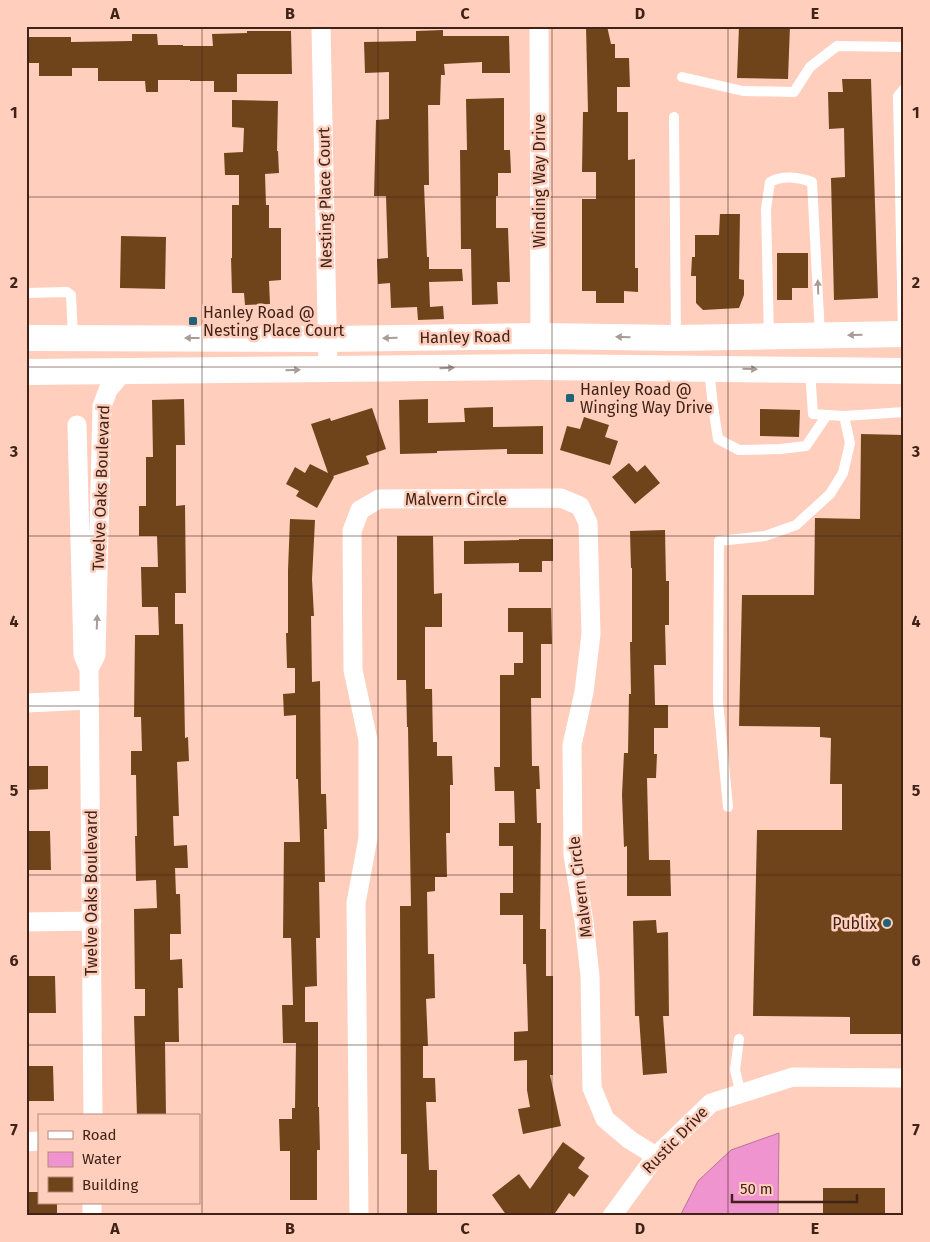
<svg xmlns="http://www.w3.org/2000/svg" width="930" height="1242" font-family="'Fira Sans',sans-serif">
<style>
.water{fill:#f094d0;stroke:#bb7298}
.building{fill:#6f441b}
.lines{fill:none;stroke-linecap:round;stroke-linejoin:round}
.service{stroke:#fff;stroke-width:10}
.minor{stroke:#fff;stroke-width:19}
.secondary{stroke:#fff;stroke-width:26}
.oneway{fill:#a99c97}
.grid{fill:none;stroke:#402217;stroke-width:1;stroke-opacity:0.55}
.poi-dot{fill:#206276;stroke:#ffcebc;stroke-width:2}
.labels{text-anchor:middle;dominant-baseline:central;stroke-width:5;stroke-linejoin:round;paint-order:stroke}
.street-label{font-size:16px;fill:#402217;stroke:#ffcebc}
.poi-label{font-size:16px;fill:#402217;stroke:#ffcebc;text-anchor:start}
.neatline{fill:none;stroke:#402217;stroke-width:2}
.grid-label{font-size:16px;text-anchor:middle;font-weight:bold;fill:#402217}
</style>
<rect width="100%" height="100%" fill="#ffcebc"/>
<!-- water -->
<path class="water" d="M 779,1133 L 778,1216 L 680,1216 L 698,1181 L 731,1150 Z"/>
<!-- building -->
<path class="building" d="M 586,26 L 607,26 L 611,44 L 615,44 L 615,58 L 629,58 L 630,87 L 617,87 L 617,112 L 628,112 L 628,160 L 635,159 L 635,268 L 638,268 L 638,292 L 624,291 L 624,303 L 596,303 L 596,291 L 582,291 L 582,199 L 596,199 L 596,172 L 582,172 L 583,112 L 588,112 Z
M 739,26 L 790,26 L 788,79 L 737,78 Z
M 443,30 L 443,36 L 509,36 L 510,73 L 482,73 L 482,62 L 444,64 L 445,75 L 441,75 L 440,105 L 428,105 L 429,185 L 424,185 L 427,257 L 429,257 L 429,269 L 462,269 L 463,281 L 429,282 L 430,307 L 443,306 L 444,319 L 418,320 L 417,307 L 391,308 L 390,283 L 378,284 L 377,259 L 388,258 L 386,196 L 374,196 L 376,120 L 389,119 L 389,72 L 365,73 L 364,42 L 416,41 L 416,31 Z
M 247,31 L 291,31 L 292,74 L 237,74 L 237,92 L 214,92 L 214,81 L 190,81 L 190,80 L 158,80 L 158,92 L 146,92 L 145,81 L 98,81 L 98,68 L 72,68 L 72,76 L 39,76 L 39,63 L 27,63 L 27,37 L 71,37 L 71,42 L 132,41 L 132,34 L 157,34 L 158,45 L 183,45 L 183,46 L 213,46 L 212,34 L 247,33 Z
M 842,79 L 871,79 L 878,298 L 834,300 L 831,178 L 845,177 L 844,128 L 829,129 L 828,92 L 843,92 Z
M 504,98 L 504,150 L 510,150 L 511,173 L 498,173 L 498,196 L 496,196 L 496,228 L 508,228 L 510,282 L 497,282 L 498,304 L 472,305 L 471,249 L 461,249 L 460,150 L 467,150 L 466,99 Z
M 232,100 L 278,101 L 277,151 L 278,151 L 279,173 L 265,174 L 266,205 L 269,205 L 269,228 L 281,228 L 281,280 L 269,281 L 270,304 L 245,305 L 244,293 L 232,293 L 231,258 L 232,258 L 232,205 L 239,205 L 239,175 L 225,175 L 224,153 L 243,152 L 244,128 L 232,127 Z
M 720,214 L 740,214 L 739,279 L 744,280 L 744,295 L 739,308 L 703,310 L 696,303 L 696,276 L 691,276 L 692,257 L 695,257 L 695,235 L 719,235 Z
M 121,236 L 166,237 L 165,289 L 120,288 Z
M 777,253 L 808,253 L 808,288 L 792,288 L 792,300 L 777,300 Z
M 184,399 L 185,445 L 176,445 L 176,506 L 185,505 L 186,593 L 175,593 L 175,624 L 183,624 L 185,738 L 188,737 L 189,761 L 177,762 L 179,816 L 173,816 L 174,846 L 187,845 L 188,868 L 175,868 L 176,894 L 180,894 L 181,934 L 170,934 L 170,960 L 182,959 L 183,988 L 178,988 L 179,1042 L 165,1042 L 166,1116 L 137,1116 L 134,1016 L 145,1016 L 145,989 L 135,989 L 134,909 L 157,908 L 156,880 L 136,881 L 135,836 L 137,836 L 136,775 L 131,775 L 131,751 L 142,751 L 141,717 L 134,717 L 135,635 L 159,635 L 158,607 L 142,607 L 141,567 L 158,567 L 157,536 L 139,536 L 139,506 L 146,506 L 146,457 L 153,457 L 152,400 Z
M 428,399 L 428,423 L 465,422 L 464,408 L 493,407 L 493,427 L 543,426 L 543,454 L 507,454 L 507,449 L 437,451 L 437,453 L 400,454 L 399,400 Z
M 372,408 L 386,449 L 366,456 L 369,464 L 333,476 L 334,477 L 317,508 L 296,496 L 299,491 L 286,484 L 295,467 L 305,473 L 310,464 L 328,473 L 311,424 L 330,418 L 331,421 Z
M 760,409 L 800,410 L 799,437 L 760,436 Z
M 584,417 L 609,425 L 605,437 L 618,441 L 610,465 L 560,450 L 567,426 L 580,429 Z
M 861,434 L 904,435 L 904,1034 L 850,1034 L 850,1017 L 753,1016 L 757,830 L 842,830 L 842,784 L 830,784 L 831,738 L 820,737 L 820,727 L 739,726 L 742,595 L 814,595 L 815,518 L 860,519 Z
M 629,463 L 637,472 L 645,465 L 660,483 L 635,504 L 612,477 Z
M 290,519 L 315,520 L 312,579 L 314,616 L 311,616 L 312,682 L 320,681 L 321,794 L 326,794 L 327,829 L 324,829 L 325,882 L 319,882 L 320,938 L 316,938 L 317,986 L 305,987 L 305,1022 L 318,1022 L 318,1107 L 319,1107 L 320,1150 L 317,1150 L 317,1200 L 290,1200 L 290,1151 L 280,1151 L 279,1119 L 292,1119 L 292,1108 L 295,1108 L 296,1043 L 283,1043 L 282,1005 L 293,1005 L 291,938 L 283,938 L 284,842 L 300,842 L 298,779 L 296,779 L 296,715 L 284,716 L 283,694 L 295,693 L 295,668 L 287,668 L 286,633 L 288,633 L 288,570 Z
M 665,530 L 666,581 L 669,581 L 669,625 L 665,625 L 666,665 L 654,665 L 655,705 L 668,705 L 668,728 L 654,728 L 654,754 L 657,754 L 656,778 L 647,778 L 649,860 L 670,860 L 671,896 L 627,896 L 627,846 L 624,847 L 622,795 L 624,753 L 628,753 L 629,694 L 631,694 L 630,642 L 632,642 L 632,568 L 631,568 L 630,531 Z
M 397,536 L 433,536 L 434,594 L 442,593 L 442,627 L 425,627 L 425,689 L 432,689 L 433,742 L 437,742 L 437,756 L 452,756 L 453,785 L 450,785 L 450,833 L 446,833 L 447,877 L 435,877 L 435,891 L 427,892 L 428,954 L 434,954 L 435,998 L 426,999 L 428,1046 L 423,1046 L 423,1078 L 435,1078 L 436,1102 L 426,1102 L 429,1170 L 437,1170 L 437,1214 L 407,1214 L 407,1154 L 401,1154 L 400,906 L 411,906 L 408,727 L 407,727 L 406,680 L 397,680 Z
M 519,539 L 553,539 L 553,561 L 542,561 L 542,572 L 519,572 L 519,563 L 464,564 L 464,541 L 519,540 Z
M 508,608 L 551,608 L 552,644 L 541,644 L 541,698 L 531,698 L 532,766 L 539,766 L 540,789 L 536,789 L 537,823 L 541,823 L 540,929 L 546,929 L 546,976 L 553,976 L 553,1075 L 550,1075 L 561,1126 L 523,1134 L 518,1109 L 530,1107 L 527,1090 L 527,1060 L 514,1061 L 514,1032 L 528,1031 L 526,964 L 523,964 L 523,915 L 500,915 L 500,893 L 513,893 L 513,846 L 499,846 L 499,823 L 515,823 L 514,791 L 495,791 L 494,767 L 500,767 L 500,675 L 514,675 L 514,663 L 523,663 L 523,632 L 508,632 Z
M 26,766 L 48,766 L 48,789 L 26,790 Z
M 26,831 L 50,831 L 51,870 L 26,870 Z
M 656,920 L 657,933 L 668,932 L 669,1016 L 663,1016 L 667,1073 L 643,1075 L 639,1016 L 635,1016 L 633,921 Z
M 26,976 L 55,976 L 56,1013 L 26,1013 Z
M 26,1066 L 53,1066 L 54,1101 L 26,1101 Z
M 563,1142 L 585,1158 L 578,1168 L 589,1176 L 574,1197 L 569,1193 L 553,1216 L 507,1216 L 492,1195 L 519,1174 L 530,1189 Z
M 823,1188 L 885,1188 L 885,1216 L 823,1216 Z
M 26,1192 L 39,1192 L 39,1203 L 57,1203 L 57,1216 L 26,1216 Z"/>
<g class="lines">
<!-- service -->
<path class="service" d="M 682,77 L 743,91 L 794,92 L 810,67 L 837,46 L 904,47
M 674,117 L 676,338
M 26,293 L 67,292 L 71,295 L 73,338
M 903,333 L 898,96 L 904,89
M 769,337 L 766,209 L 770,182 C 782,175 799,177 812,182 L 820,335
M 709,370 L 713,406 L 718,439 L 739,450 L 780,449 L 806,446 L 827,415
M 810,371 L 813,414 L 844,416
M 728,807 L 718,701 L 719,541 L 765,536 L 796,525 L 830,494 L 843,473 L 850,443 L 844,416 L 904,412
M 739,1039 L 735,1070 L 741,1094"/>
<!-- minor -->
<path class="minor" d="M 321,26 L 328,370
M 539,26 L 540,336
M 77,425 L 83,655 L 89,669 L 93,1116
M 89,669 L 96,655 L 102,406 L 108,390 L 124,371
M 26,703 L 90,700
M 26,922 L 92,921
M 26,1142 L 39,1141
M 92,1216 L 92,1203
M 359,1216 L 356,903 L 368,838 L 368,740 L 353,670 L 352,531 L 360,510 L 379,499 L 561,498 L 580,506 L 588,523 L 591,634 L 584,692 L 572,745 L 573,855 L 584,922 L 590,976 L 592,1088 L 605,1119 L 630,1140 L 656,1156
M 612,1216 L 656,1156 L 711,1103 L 793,1077 L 904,1078"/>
<!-- secondary -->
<path class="secondary" d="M 26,338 L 328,339 L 540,336 L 676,338 L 904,334
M 26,372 L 540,367 L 904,371"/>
</g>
<!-- one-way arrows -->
<defs><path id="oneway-solid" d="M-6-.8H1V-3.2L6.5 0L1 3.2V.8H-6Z" transform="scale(1.25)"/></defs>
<g class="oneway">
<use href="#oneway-solid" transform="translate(818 287) rotate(-92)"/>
<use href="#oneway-solid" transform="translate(855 335) rotate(178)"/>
<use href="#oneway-solid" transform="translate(623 337) rotate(-179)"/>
<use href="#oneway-solid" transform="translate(192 338) rotate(-180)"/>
<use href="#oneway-solid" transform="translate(390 338) rotate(179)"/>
<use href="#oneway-solid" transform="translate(447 368) rotate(-1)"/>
<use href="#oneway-solid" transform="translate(750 369) rotate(1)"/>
<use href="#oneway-solid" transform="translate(293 370) rotate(-1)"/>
<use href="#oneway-solid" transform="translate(97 622) rotate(-88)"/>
</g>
<!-- grid -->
<path class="grid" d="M 202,26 L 202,1216M 378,26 L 378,1216M 552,26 L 552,1216M 728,26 L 728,1216M 26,197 L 904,197M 26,367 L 904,367M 26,536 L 904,536M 26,706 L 904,706M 26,875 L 904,875M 26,1045 L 904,1045"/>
<!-- markers -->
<g class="poi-dot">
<rect x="188" y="316" width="10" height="10" rx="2.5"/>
<rect x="565" y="393" width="10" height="10" rx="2.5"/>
<circle cx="887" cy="923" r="5"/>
</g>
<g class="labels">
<!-- street labels -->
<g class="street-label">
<text transform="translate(539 181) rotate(-90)">Winding Way Drive</text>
<text transform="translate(325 198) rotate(-91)">Nesting Place Court</text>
<text transform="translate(465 337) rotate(-1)">Hanley Road</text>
<text transform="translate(101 488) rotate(-88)">Twelve Oaks Boulevard</text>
<text x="456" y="499">Malvern Circle</text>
<text transform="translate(580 887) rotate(-97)">Malvern Circle</text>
<text transform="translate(91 893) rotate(-90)">Twelve Oaks Boulevard</text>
<text transform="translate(675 1140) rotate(-46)">Rustic Drive</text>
</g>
<!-- poi labels -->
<g class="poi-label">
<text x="203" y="312">Hanley Road @<tspan x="203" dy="18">Nesting Place Court</tspan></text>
<text x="580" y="389">Hanley Road @<tspan x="580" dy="18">Winging Way Drive</tspan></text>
<text x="877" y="923" text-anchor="end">Publix</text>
</g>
</g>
<!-- border -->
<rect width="930" height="1242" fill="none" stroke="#ffcebc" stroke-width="55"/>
<!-- legend -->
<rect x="38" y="1114" width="162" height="90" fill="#ffcebc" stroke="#b3897a"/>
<rect x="48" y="1131" width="25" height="8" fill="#ffffff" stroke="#b3897a"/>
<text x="82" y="1140" font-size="15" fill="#402217">Road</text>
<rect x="48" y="1152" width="25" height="15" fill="#f094d0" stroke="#b3897a"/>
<text x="82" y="1164" font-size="15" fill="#402217">Water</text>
<rect x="48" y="1177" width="25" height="15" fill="#6f441b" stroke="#b3897a"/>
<text x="82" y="1190" font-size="15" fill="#402217">Building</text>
<!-- scale -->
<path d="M732 1194v8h125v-8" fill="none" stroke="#402217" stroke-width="2.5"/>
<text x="740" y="1194" font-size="15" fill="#402217" stroke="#ffcebc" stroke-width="4" paint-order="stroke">50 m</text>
<rect x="28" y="28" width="874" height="1186" class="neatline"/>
<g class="grid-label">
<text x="115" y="19">A</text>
<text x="290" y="19">B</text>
<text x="465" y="19">C</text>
<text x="640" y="19">D</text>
<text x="815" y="19">E</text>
<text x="14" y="118">1</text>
<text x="916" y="118">1</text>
<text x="14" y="288">2</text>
<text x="916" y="288">2</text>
<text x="14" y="457">3</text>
<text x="916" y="457">3</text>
<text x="14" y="627">4</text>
<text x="916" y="627">4</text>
<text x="14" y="796">5</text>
<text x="916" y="796">5</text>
<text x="14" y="966">6</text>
<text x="916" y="966">6</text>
<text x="14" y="1135">7</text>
<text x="916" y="1135">7</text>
<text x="115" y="1234">A</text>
<text x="290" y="1234">B</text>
<text x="465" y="1234">C</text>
<text x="640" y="1234">D</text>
<text x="815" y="1234">E</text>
</g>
</svg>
